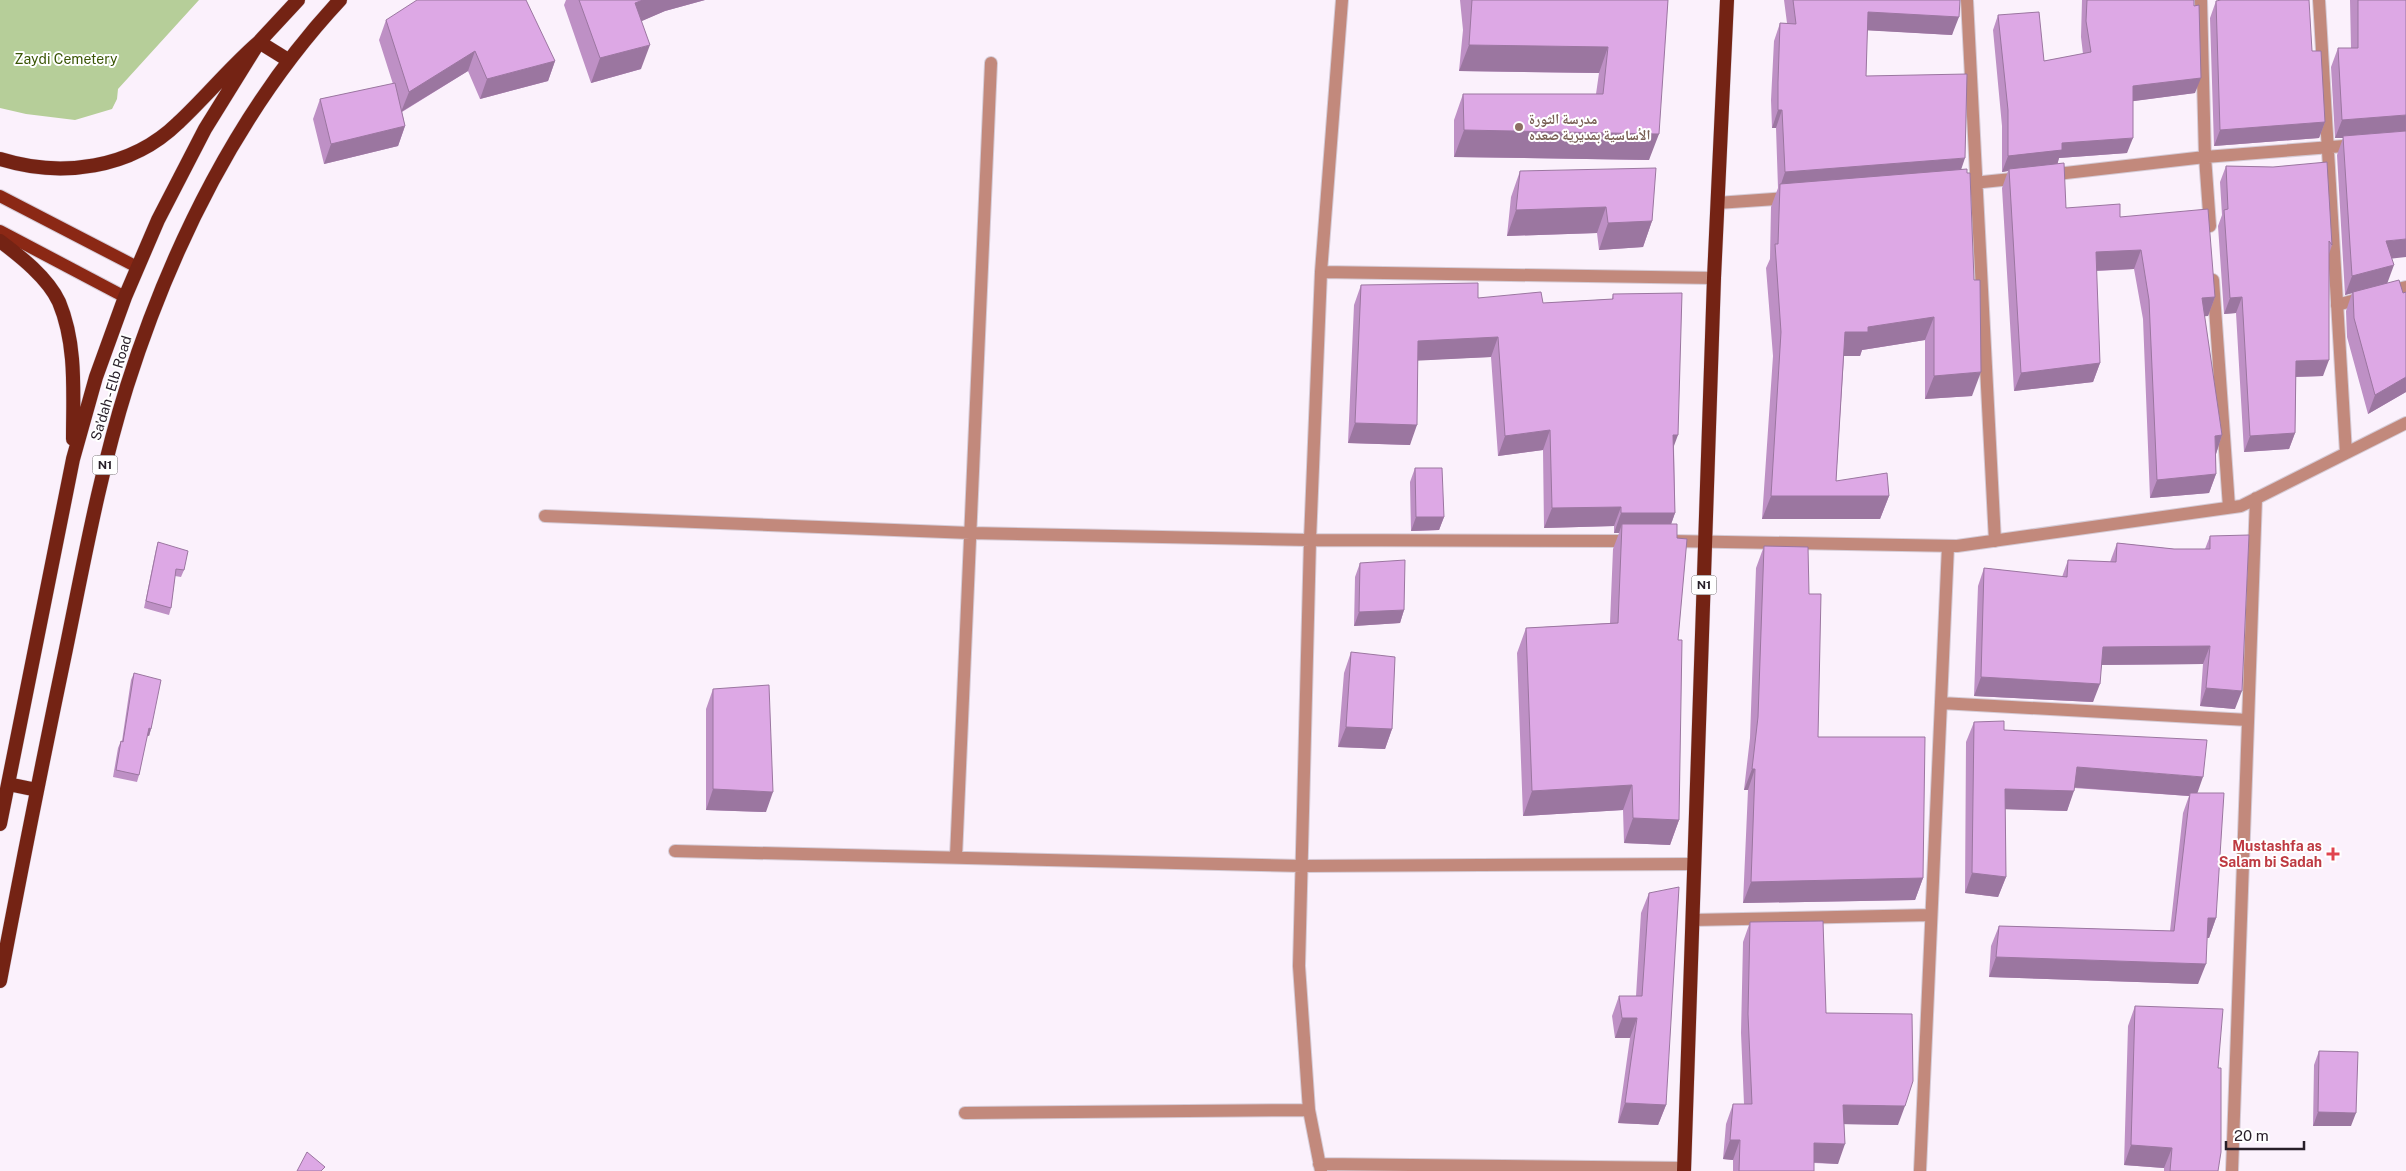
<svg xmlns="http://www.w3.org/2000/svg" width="2406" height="1171" font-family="'Public Sans','Noto Naskh Arabic',sans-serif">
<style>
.green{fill:#b6ce99}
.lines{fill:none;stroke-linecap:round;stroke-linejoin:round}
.service-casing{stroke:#d5cbd6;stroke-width:14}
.minor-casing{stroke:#d5cbd6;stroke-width:14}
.primary-casing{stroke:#d5cbd6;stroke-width:14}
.trunk-casing{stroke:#d5cbd6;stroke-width:15}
.service{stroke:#c2897c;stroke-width:12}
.minor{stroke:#c2897c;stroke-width:12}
.primary{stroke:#8b2815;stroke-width:12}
.trunk{stroke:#742314;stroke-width:14}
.wall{fill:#be90c5}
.shaded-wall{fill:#9b76a0}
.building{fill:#dda8e5;stroke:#9b76a0}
.education-dot{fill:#8d6e63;stroke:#fff;stroke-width:2}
.health-dot{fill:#e0444e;stroke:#fff;stroke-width:2}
.labels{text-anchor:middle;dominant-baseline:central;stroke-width:4;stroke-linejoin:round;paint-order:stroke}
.shield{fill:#fff;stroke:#686268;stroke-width:1}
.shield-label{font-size:12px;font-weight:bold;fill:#271e28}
.park-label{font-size:14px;fill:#3a5505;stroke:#fff}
.education-label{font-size:14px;font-weight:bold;fill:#785e54;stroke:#fff;text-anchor:start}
.street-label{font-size:14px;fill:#271e28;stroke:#fff}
.health-label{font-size:14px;font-weight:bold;fill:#be3a42;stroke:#fff;text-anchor:end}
</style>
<rect width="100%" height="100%" fill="#fbf1fc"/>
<!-- green -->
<path class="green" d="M 0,0 L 199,0 L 118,89 L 117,99 L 112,109 L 75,120 L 26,114 L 0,108 Z"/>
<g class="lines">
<!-- service casing -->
<g class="service-casing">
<path id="service" d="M 2385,292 L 2406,287
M 2337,305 L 2366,297"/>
</g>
<!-- minor casing -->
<g class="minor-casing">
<path id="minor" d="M 1967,0 L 1995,541
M 2201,0 L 2205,157 L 2210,226
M 2319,0 L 2346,453
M 2048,175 L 2205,157 L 2357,145
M 1954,185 L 2021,178
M 1717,203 L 1789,198
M 1321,272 L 1714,278
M 2213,280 L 2229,507
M 545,516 L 970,533 L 1310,540 L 1633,541
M 1671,541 L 1957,546 L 2241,506 L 2406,423
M 1941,703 L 2248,720
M 675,851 L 1302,866 L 1694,864
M 956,857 L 991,63
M 1692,920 L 1931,915
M 965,1113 L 1309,1110
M 1319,1164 L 1684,1168
M 1321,1171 L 1309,1110 L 1299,966 L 1310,540 L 1321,272 L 1342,0
M 1920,1171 L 1948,546
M 2232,1171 L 2256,498"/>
</g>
<!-- primary casing -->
<g class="primary-casing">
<path id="primary" d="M 0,196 L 137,267
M 0,231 L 125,297"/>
</g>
<!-- trunk casing -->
<g class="trunk-casing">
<path id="trunk" d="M 0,159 C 61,178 131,169 178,123 C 206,97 230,67 259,42 L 288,60
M 0,241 C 20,256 48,278 59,302 C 77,345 73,393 73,439
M 8,784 L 37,790
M 0,824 L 73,459 L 96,377 L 125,297 L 158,220 L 205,129 L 259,42 L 298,0
M 0,981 C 21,870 43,759 66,649 C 84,561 100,472 127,386 C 171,247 240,107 340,0
M 1684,1171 L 1714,278 L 1727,0"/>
</g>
<!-- service -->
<use href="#service" class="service"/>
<!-- minor -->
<use href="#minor" class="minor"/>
<!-- primary -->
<use href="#primary" class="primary"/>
<!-- trunk -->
<use href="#trunk" class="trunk"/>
</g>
<!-- wall -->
<path class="wall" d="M 566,0 L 705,0 L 665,11 L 641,21 L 641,69 L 591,83 L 564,5 Z
M 1460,0 L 1668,0 L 1649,160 L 1454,157 L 1454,120 L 1463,94 L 1596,94 L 1599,73 L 1459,71 L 1463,30 Z
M 1784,0 L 1960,0 L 1952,35 L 1867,30 L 1866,76 L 1961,170 L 1972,396 L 1925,399 L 1925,340 L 1862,350 L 1860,356 L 1844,356 L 1836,481 L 1889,496 L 1880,519 L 1762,519 L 1773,356 L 1766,268 L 1770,259 L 1771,207 L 1778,188 L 1776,128 L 1772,128 L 1771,100 L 1774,41 L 1780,23 L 1787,23 Z
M 2082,0 L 2194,0 L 2195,93 L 2133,101 L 2127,153 L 2059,158 L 2057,164 L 2066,208 L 2120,217 L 2215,297 L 2208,316 L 2204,316 L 2222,435 L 2216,454 L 2216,474 L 2209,493 L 2150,498 L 2143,319 L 2134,269 L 2096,271 L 2100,363 L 2093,382 L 2014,391 L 2002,188 L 2008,171 L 2002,172 L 2002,126 L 1993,30 L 1998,15 L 2044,61 L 2083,54 L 2081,37 Z
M 2350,0 L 2406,0 L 2392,259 L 2387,283 L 2406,392 L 2368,414 L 2347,337 L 2346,311 L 2352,293 L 2345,295 L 2337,155 L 2343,138 L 2335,138 L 2331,67 L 2338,48 L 2351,48 Z
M 2216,1 L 2312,51 L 2325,122 L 2319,138 L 2214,146 L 2210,18 Z
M 386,20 L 555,61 L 548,81 L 480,99 L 468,71 L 402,112 L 405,126 L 398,146 L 324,164 L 313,119 L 320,99 L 393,84 L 379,40 Z
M 2226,166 L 2273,167 L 2332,245 L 2329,254 L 2323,376 L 2296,377 L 2295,433 L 2289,449 L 2244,452 L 2236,313 L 2224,314 L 2218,226 L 2222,215 L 2220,182 Z
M 1520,171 L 1652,221 L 1643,247 L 1599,250 L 1597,233 L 1507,236 L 1511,197 Z
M 1361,285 L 1478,298 L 1543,303 L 1612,299 L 1613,294 L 1674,447 L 1675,513 L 1671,524 L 1678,640 L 1679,820 L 1670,845 L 1624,843 L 1623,810 L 1523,816 L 1517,653 L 1526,628 L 1610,623 L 1613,549 L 1619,533 L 1614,533 L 1614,526 L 1544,528 L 1543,450 L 1498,456 L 1491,357 L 1418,360 L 1410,445 L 1348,443 L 1354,305 Z
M 1415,468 L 1444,517 L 1439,530 L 1411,531 L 1410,482 Z
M 2210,536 L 2235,709 L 2200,706 L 2203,664 L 2102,665 L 2093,702 L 1974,696 L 1978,586 L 1984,568 L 2062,577 L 2068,560 L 2110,562 L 2117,543 L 2174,549 L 2205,549 Z
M 158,542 L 184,570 L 181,577 L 175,576 L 171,608 L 169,615 L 144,608 L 156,549 Z
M 1764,546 L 1809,594 L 1818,737 L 1923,878 L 1915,900 L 1743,903 L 1748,790 L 1744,790 L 1750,738 L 1756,568 Z
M 1360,563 L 1404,610 L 1400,623 L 1354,626 L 1355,577 Z
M 1351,652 L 1392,729 L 1385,749 L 1338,747 L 1344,673 Z
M 134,673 L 151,729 L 149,736 L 147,735 L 139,775 L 137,782 L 113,777 L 118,748 L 121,741 L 122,741 L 131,680 Z
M 713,689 L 766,812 L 706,810 L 706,709 Z
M 1974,722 L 2004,730 L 2197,793 L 2216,918 L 2209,938 L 2207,938 L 2198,984 L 1989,977 L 1991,946 L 1999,926 L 2170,931 L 2183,813 L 2189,796 L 2074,788 L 2067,811 L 2005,809 L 2006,877 L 1998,897 L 1965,893 L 1966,742 Z
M 1649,893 L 1666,1105 L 1658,1125 L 1618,1123 L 1630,1038 L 1615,1038 L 1612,1016 L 1619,996 L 1636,996 L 1641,913 Z
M 1750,922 L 1826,1013 L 1898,1125 L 1844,1124 L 1838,1164 L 1814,1163 L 1814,1171 L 1733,1171 L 1733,1160 L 1723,1159 L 1726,1124 L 1733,1104 L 1744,1104 L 1741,1033 L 1743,942 Z
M 2135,1006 L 2218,1068 L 2218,1171 L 2164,1171 L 2164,1168 L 2124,1165 L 2128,1026 Z
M 2319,1051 L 2351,1126 L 2313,1126 L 2314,1065 Z"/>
<!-- shaded-wall -->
<path class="shaded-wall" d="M 643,0 L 705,0 L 665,11 L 626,28 L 635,3 Z
M 1868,12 L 1959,17 L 1952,35 L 1861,30 Z
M 650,45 L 641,69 L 591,83 L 600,58 Z
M 1469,45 L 1608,47 L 1599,73 L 1459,71 Z
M 475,51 L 468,71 L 401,112 L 409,92 Z
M 555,61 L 548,81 L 480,99 L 487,79 Z
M 2201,78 L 2195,93 L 2127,102 L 2133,86 Z
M 1778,110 L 1782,110 L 1776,128 L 1772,128 Z
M 2406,115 L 2406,131 L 2343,136 L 2343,138 L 2335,138 L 2342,120 Z
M 2325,122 L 2319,138 L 2214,146 L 2220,130 Z
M 405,126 L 398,146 L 324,164 L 331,144 Z
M 1464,130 L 1659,134 L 1649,160 L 1454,157 Z
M 2133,138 L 2127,153 L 2059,158 L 2057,166 L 2009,169 L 2008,171 L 2002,172 L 2008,156 L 2062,143 Z
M 1965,158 L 1959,176 L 1780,187 L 1785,172 Z
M 1606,207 L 1597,233 L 1507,236 L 1516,210 Z
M 1652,221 L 1643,247 L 1599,250 L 1608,223 Z
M 2406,239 L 2406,257 L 2379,260 L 2386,241 Z
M 2141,250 L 2134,269 L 2089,271 L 2096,252 Z
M 2394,265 L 2387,284 L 2345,295 L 2352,276 Z
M 2215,297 L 2208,316 L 2195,317 L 2202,298 Z
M 2242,297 L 2236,313 L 2224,314 L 2230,298 Z
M 1934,317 L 1925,340 L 1862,350 L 1860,356 L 1837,356 L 1845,332 L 1868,327 Z
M 1498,337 L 1491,357 L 1411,361 L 1418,341 Z
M 2329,360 L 2323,376 L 2290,377 L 2296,361 Z
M 2100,363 L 2093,382 L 2014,391 L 2021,373 Z
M 1981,372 L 1972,396 L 1925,399 L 1934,376 Z
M 2406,377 L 2406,392 L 2368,414 L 2375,395 Z
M 1355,423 L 1417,425 L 1410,445 L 1348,443 Z
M 1550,430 L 1543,450 L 1498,456 L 1505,436 Z
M 2295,433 L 2289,449 L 2244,452 L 2250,436 Z
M 1673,435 L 1678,435 L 1671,454 Z
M 2222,435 L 2216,454 L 2215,436 Z
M 2216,474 L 2209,493 L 2150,498 L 2157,480 Z
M 1771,496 L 1889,496 L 1880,519 L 1762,519 Z
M 1621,507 L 1614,526 L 1544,528 L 1552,508 Z
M 1621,513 L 1675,513 L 1668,533 L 1622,524 L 1619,533 L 1614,533 Z
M 1416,517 L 1444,517 L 1439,530 L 1411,531 Z
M 1404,610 L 1400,623 L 1354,626 L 1359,612 Z
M 2210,646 L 2203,664 L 2097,665 L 2103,647 Z
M 1981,677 L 2100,684 L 2093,702 L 1974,696 Z
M 2206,688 L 2242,691 L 2235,709 L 2200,706 Z
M 1346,727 L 1392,729 L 1385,749 L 1338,747 Z
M 149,728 L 151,729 L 149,736 L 146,735 Z
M 2077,767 L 2203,777 L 2196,797 L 2190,793 L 2189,796 L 2069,787 Z
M 1752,769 L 1755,769 L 1748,790 L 1744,790 Z
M 1632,785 L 1623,810 L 1523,816 L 1532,791 Z
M 713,789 L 773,792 L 766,812 L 706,810 Z
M 2005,789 L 2074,791 L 2067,811 L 1998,809 Z
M 1633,818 L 1679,820 L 1670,845 L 1624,843 Z
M 1972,873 L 2006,877 L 1998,897 L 1965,893 Z
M 1923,878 L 1915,900 L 1743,903 L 1751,882 Z
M 2208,918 L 2216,918 L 2209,938 L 2201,938 Z
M 1996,957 L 2206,964 L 2198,984 L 1989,977 Z
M 1622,1018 L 1637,1018 L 1630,1038 L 1615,1038 Z
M 1625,1103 L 1666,1105 L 1658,1125 L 1618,1123 Z
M 1843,1105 L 1905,1106 L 1898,1125 L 1836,1124 Z
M 2318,1112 L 2356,1113 L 2351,1126 L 2313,1126 Z
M 1730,1140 L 1740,1140 L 1733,1160 L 1723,1159 Z
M 1814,1143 L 1845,1144 L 1838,1164 L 1807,1162 Z
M 2131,1145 L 2172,1148 L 2164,1168 L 2124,1165 Z"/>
<!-- building -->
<path class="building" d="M 417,0 L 526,0 L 555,61 L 487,79 L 475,51 L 409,92 L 386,20 Z
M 579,0 L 643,0 L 635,3 L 650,45 L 600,58 Z
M 1472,0 L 1668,0 L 1659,134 L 1464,130 L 1463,94 L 1603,94 L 1608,47 L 1469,45 Z
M 1793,0 L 1960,0 L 1959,17 L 1868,12 L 1866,76 L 1967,74 L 1965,158 L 1785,172 L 1782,110 L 1778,110 L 1778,82 L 1780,23 L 1796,24 Z
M 2087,0 L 2194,0 L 2194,6 L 2199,5 L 2201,78 L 2133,86 L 2133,138 L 2062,143 L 2062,150 L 2008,156 L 2008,110 L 1998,15 L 2039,12 L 2044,61 L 2091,52 L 2086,21 Z
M 2221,0 L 2309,0 L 2312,51 L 2321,51 L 2325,122 L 2220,130 L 2216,1 Z
M 2358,0 L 2406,0 L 2406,115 L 2342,120 L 2338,48 L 2358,48 Z
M 395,83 L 405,126 L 331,144 L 320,99 Z
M 2406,131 L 2406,239 L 2386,241 L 2394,265 L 2352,276 L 2343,136 Z
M 2327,162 L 2332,245 L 2329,241 L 2329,360 L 2296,361 L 2295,433 L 2250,436 L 2242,297 L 2230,298 L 2224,210 L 2228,209 L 2226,166 L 2273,167 Z
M 2064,163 L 2066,208 L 2120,204 L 2120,217 L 2208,209 L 2215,297 L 2202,298 L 2222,435 L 2215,436 L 2216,474 L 2157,480 L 2149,300 L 2141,250 L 2096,252 L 2100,363 L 2021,373 L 2009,169 Z
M 1656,168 L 1652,221 L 1608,223 L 1606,207 L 1516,210 L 1520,171 Z
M 1967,169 L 1967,173 L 1970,173 L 1974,280 L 1980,280 L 1981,372 L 1934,376 L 1934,317 L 1868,327 L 1868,332 L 1845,332 L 1836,481 L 1887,473 L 1889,496 L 1771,496 L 1781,332 L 1775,244 L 1778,244 L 1780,184 Z
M 2399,280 L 2403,293 L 2406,292 L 2406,377 L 2375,395 L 2354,318 L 2353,292 Z
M 1478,283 L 1478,298 L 1541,292 L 1543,303 L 1613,299 L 1613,294 L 1682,293 L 1678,435 L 1673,435 L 1675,513 L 1621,513 L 1621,507 L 1552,508 L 1550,430 L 1505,436 L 1498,337 L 1418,341 L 1417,425 L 1355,423 L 1361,285 Z
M 1415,468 L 1442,468 L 1444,517 L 1416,517 Z
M 1622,524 L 1677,524 L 1677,538 L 1687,539 L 1678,640 L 1682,640 L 1679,820 L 1633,818 L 1632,785 L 1532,791 L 1526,628 L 1618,623 Z
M 2249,535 L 2242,691 L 2206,688 L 2210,646 L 2103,647 L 2100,684 L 1981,677 L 1984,568 L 2067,577 L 2068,560 L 2116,562 L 2117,543 L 2174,549 L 2210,549 L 2210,536 Z
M 158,542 L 188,551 L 184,570 L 176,569 L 171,608 L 146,601 Z
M 1764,546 L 1808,547 L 1809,594 L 1821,594 L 1818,737 L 1925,737 L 1923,878 L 1751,882 L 1755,769 L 1752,769 L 1758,717 Z
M 1405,560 L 1404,610 L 1359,612 L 1360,563 Z
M 1351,652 L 1395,657 L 1392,729 L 1346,727 Z
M 134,673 L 161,680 L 151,729 L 149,728 L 139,775 L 116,770 L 121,741 L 123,742 Z
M 769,685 L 773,792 L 713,789 L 713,689 Z
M 2004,721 L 2004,730 L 2207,740 L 2203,777 L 2077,767 L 2074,791 L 2005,789 L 2006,877 L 1972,873 L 1974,722 Z
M 2190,793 L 2224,793 L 2216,918 L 2208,918 L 2206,964 L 1996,957 L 1999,926 L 2174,931 Z
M 1679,887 L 1666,1105 L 1625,1103 L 1637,1018 L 1622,1018 L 1619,996 L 1642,996 L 1649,893 Z
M 1823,921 L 1826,1013 L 1912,1014 L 1913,1081 L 1905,1106 L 1843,1105 L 1845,1144 L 1814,1143 L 1814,1171 L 1739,1171 L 1740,1140 L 1730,1140 L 1733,1104 L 1752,1104 L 1748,1014 L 1750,922 Z
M 2135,1006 L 2223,1009 L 2218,1068 L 2221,1068 L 2221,1152 L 2218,1171 L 2170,1171 L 2172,1148 L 2131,1145 Z
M 2319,1051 L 2358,1052 L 2356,1113 L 2318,1112 Z
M 307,1152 L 325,1167 L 321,1171 L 297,1171 Z"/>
<!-- markers -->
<circle class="education-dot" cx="1519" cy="127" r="5"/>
<path class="health-dot" d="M2330.5 846.5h5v5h5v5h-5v5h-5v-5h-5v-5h5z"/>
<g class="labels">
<!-- shield labels -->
<g class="shield">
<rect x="92.5" y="455.5" width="25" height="19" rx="4"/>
<rect x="1691.5" y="575.5" width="25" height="19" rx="4"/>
</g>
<g class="shield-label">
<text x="105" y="465">N1</text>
<text x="1704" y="585">N1</text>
</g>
<!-- park labels -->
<g class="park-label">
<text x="66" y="59">Zaydi Cemetery</text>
</g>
<!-- education labels -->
<g class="education-label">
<text x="1529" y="119">مدرسة الثورة<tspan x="1529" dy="16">الأساسية بمديرية صعده</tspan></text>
</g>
<!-- street labels -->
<g class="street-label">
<text transform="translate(111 388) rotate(-73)">Sa'dah - Elb Road</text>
</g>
<!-- health labels -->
<g class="health-label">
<text x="2322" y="846">Mustashfa as<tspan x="2322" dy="16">Salam bi Sadah</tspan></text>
</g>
</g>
<!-- scale -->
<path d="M2226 1141v8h78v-8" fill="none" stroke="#271e28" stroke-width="2.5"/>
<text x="2234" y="1141" font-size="15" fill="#271e28" stroke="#ffffff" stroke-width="4" paint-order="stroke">20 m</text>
</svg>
